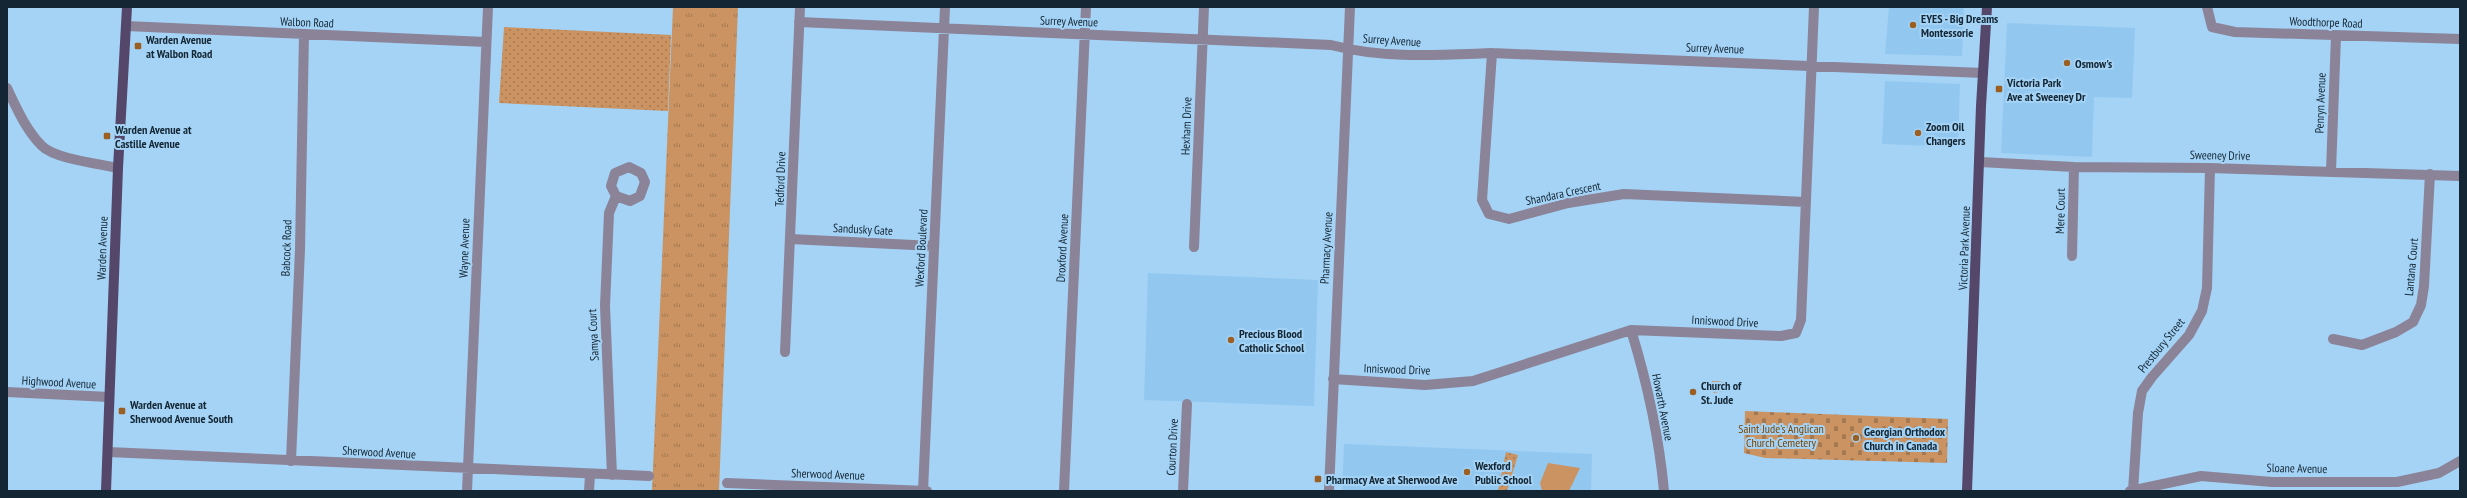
<svg xmlns="http://www.w3.org/2000/svg" width="2467" height="498" font-family="'PT Sans Narrow',sans-serif">
<style>
.built{fill:#92c8f0}
.grass{fill:url(#grass-tufts)}
.cemetery{fill:url(#cemetery-stones)}
.park{fill:url(#park-dots)}
.pitch{fill:#cb9361}
.lines{fill:none;stroke-linecap:round;stroke-linejoin:round}
.minor{stroke:#8b8398;stroke-width:10}
.major{stroke:#55476a;stroke-width:10}
.poi-dot{fill:#9c5f22;stroke:#a4d3f6;stroke-width:1.5}
.labels{text-anchor:middle;dominant-baseline:central;stroke-width:4;stroke-linejoin:round;paint-order:stroke}
.poi-label{font-size:12px;font-weight:bold;fill:#142633;stroke:#a4d3f6;text-anchor:start}
.street-label{font-size:12px;fill:#142633;stroke:#a4d3f6}
.park-label{font-size:12px;fill:#7b4400;stroke:#a4d3f6}
</style>
<defs>
<pattern id="grass-tufts" width="24" height="20" patternUnits="userSpaceOnUse"><rect width="24" height="20" fill="#cb9361"/><path d="M3 7l-1-3M5 7V3M7 7l1-3M15 17l-1-3M17 17v-4M19 17l1-3" fill="none" stroke="#a47851"/></pattern>
<pattern id="cemetery-stones" width="16" height="16" patternUnits="userSpaceOnUse"><rect width="16" height="16" fill="#cb9361"/><path d="M2 7V4a2 2 0 0 1 4 0v3zM10 15v-3a2 2 0 0 1 4 0v3z" fill="#a47851"/></pattern>
<pattern id="park-dots" width="8" height="8" patternUnits="userSpaceOnUse"><rect width="8" height="8" fill="#cb9361"/><path d="M2 2h.1M6 6h.1" fill="none" stroke="#a47851" stroke-width="1.8" stroke-linecap="round"/></pattern>
</defs>
<rect width="100%" height="100%" fill="#a4d3f6"/>
<!-- built -->
<path class="built" d="M 1889,7 L 1964,7 L 1962,56 L 1885,54 Z
M 2007,23 L 2135,28 L 2132,98 L 2094,97 L 2092,157 L 2001,153 Z
M 1885,81 L 1960,84 L 1958,147 L 1882,144 Z
M 1148,273 L 1318,280 L 1314,406 L 1144,400 Z
M 1344,444 L 1592,454 L 1591,491 L 1342,491 Z"/>
<!-- grass -->
<path class="grass" d="M 673,7 L 738,7 L 719,491 L 652,491 Z"/>
<!-- cemetery -->
<path class="cemetery" d="M 1745,411 L 1948,419 L 1947,463 L 1765,458 L 1744,453 Z"/>
<!-- park -->
<path class="park" d="M 504,27 L 671,35 L 668,111 L 499,103 Z
M 1712,381 L 1726,382 L 1727,390 L 1714,393 L 1710,389 Z
M 1506,452 L 1518,455 L 1507,491 L 1498,491 Z"/>
<!-- pitch -->
<path class="pitch" d="M 1548,463 L 1580,468 L 1569,491 L 1542,491 L 1540,483 Z"/>
<g class="lines">
<!-- minor -->
<path class="minor" d="M 2207,7 L 2212,27 L 2235,32 L 2460,39
M 799,22 L 1331,45 C 1384,59 1438,55 1492,53 L 1983,73
M 126,26 L 486,42
M 1492,53 L 1482,200 L 1489,214 L 1509,219 L 1568,203 L 1624,194 L 1806,202
M 7,88 C 17,109 26,130 42,146 C 55,159 100,164 118,168
M 1980,162 L 2074,167 L 2210,168 L 2460,176
M 2331,171 L 2336,36
M 790,239 L 934,246
M 1194,247 L 1204,7
M 2072,256 L 2074,167
M 1631,330 C 1647,382 1659,437 1664,491
M 2333,339 L 2362,345 L 2396,332 L 2413,322 L 2421,305 L 2424,286 L 2430,174
M 785,352 L 800,7
M 1333,379 L 1425,385 L 1473,381 L 1631,330 L 1781,336 L 1796,333 L 1801,320 L 1814,7
M 7,392 L 109,397
M 108,452 L 649,476
M 291,461 L 300,249 L 304,34
M 612,475 L 605,306 L 609,213 L 616,196 L 611,186 L 615,173 L 629,167 L 641,173 L 645,182 L 640,196 L 630,201 L 616,196
M 727,483 L 927,491
M 467,491 L 488,7
M 589,491 L 590,475
M 923,491 L 945,7
M 1064,491 L 1086,7
M 1183,491 L 1187,404
M 1329,491 L 1350,7
M 2130,491 L 2201,476 L 2272,482 L 2397,482 L 2439,473 L 2460,461
M 2133,491 L 2138,413 L 2142,391 L 2152,377 L 2189,335 L 2202,311 L 2207,288 L 2210,168"/>
<!-- major -->
<path class="major" d="M 106,491 L 118,168 L 127,7
M 1967,491 L 1981,106 L 1987,7"/>
</g>
<!-- markers -->
<g class="poi-dot">
<circle cx="1913" cy="25" r="4"/>
<rect x="134" y="42" width="8" height="8" rx="2"/>
<circle cx="2067" cy="63" r="4"/>
<rect x="1995" y="85" width="8" height="8" rx="2"/>
<circle cx="1918" cy="133" r="4"/>
<rect x="103" y="132" width="8" height="8" rx="2"/>
<circle cx="1231" cy="340" r="4"/>
<circle cx="1693" cy="392" r="4"/>
<rect x="118" y="407" width="8" height="8" rx="2"/>
<circle cx="1856" cy="438" r="4"/>
<circle cx="1467" cy="472" r="4"/>
<rect x="1314" y="475" width="8" height="8" rx="2"/>
</g>
<g class="labels">
<!-- poi labels -->
<g class="poi-label">
<text x="1921" y="18">EYES - Big Dreams<tspan x="1921" dy="14">Montessorie</tspan></text>
<text x="146" y="39">Warden Avenue<tspan x="146" dy="14">at Walbon Road</tspan></text>
<text x="2075" y="63">Osmow's</text>
<text x="2007" y="82">Victoria Park<tspan x="2007" dy="14">Ave at Sweeney Dr</tspan></text>
<text x="1926" y="126">Zoom Oil<tspan x="1926" dy="14">Changers</tspan></text>
<text x="115" y="129">Warden Avenue at<tspan x="115" dy="14">Castille Avenue</tspan></text>
<text x="1239" y="333">Precious Blood<tspan x="1239" dy="14">Catholic School</tspan></text>
<text x="1701" y="385">Church of<tspan x="1701" dy="14">St. Jude</tspan></text>
<text x="130" y="404">Warden Avenue at<tspan x="130" dy="14">Sherwood Avenue South</tspan></text>
<text x="1864" y="431">Georgian Orthodox<tspan x="1864" dy="14">Church in Canada</tspan></text>
<text x="1475" y="465">Wexford<tspan x="1475" dy="14">Public School</tspan></text>
<text x="1326" y="479">Pharmacy Ave at Sherwood Ave</text>
</g>
<!-- street labels -->
<g class="street-label">
<text transform="translate(1069 21) rotate(2)">Surrey Avenue</text>
<text transform="translate(307 22) rotate(2)">Walbon Road</text>
<text transform="translate(2326 22) rotate(2)">Woodthorpe Road</text>
<text transform="translate(1392 40) rotate(4)">Surrey Avenue</text>
<text transform="translate(1715 48) rotate(2)">Surrey Avenue</text>
<text transform="translate(2320 103) rotate(-88)">Penryn Avenue</text>
<text transform="translate(1186 126) rotate(-88)">Hexham Drive</text>
<text transform="translate(2220 155) rotate(1)">Sweeney Drive</text>
<text transform="translate(780 179) rotate(-88)">Tedford Drive</text>
<text transform="translate(1563 193) rotate(-12)">Shandara Crescent</text>
<text transform="translate(2060 211) rotate(-89)">Mere Court</text>
<text transform="translate(863 229) rotate(3)">Sandusky Gate</text>
<text transform="translate(102 248) rotate(-88)">Warden Avenue</text>
<text transform="translate(286 248) rotate(-88)">Babcock Road</text>
<text transform="translate(464 248) rotate(-88)">Wayne Avenue</text>
<text transform="translate(921 248) rotate(-87)">Wexford Boulevard</text>
<text transform="translate(1062 248) rotate(-87)">Droxford Avenue</text>
<text transform="translate(1326 248) rotate(-87)">Pharmacy Avenue</text>
<text transform="translate(1964 248) rotate(-88)">Victoria Park Avenue</text>
<text transform="translate(2411 267) rotate(-85)">Lantana Court</text>
<text transform="translate(1725 321) rotate(3)">Inniswood Drive</text>
<text transform="translate(593 335) rotate(-93)">Samya Court</text>
<text transform="translate(2161 345) rotate(-51)">Prestbury Street</text>
<text transform="translate(1397 369) rotate(2)">Inniswood Drive</text>
<text transform="translate(59 382) rotate(3)">Highwood Avenue</text>
<text transform="translate(1663 407) rotate(79)">Howarth Avenue</text>
<text transform="translate(1172 447) rotate(-87)">Courton Drive</text>
<text transform="translate(379 452) rotate(3)">Sherwood Avenue</text>
<text transform="translate(2297 468) rotate(1)">Sloane Avenue</text>
<text transform="translate(828 474) rotate(2)">Sherwood Avenue</text>
</g>
<!-- park labels -->
<g class="park-label">
<text x="1781" y="428">Saint Jude's Anglican<tspan x="1781" dy="14">Church Cemetery</tspan></text>
</g>
</g>
<!-- border -->
<rect width="2467" height="498" fill="none" stroke="#142633" stroke-width="16"/>
</svg>
